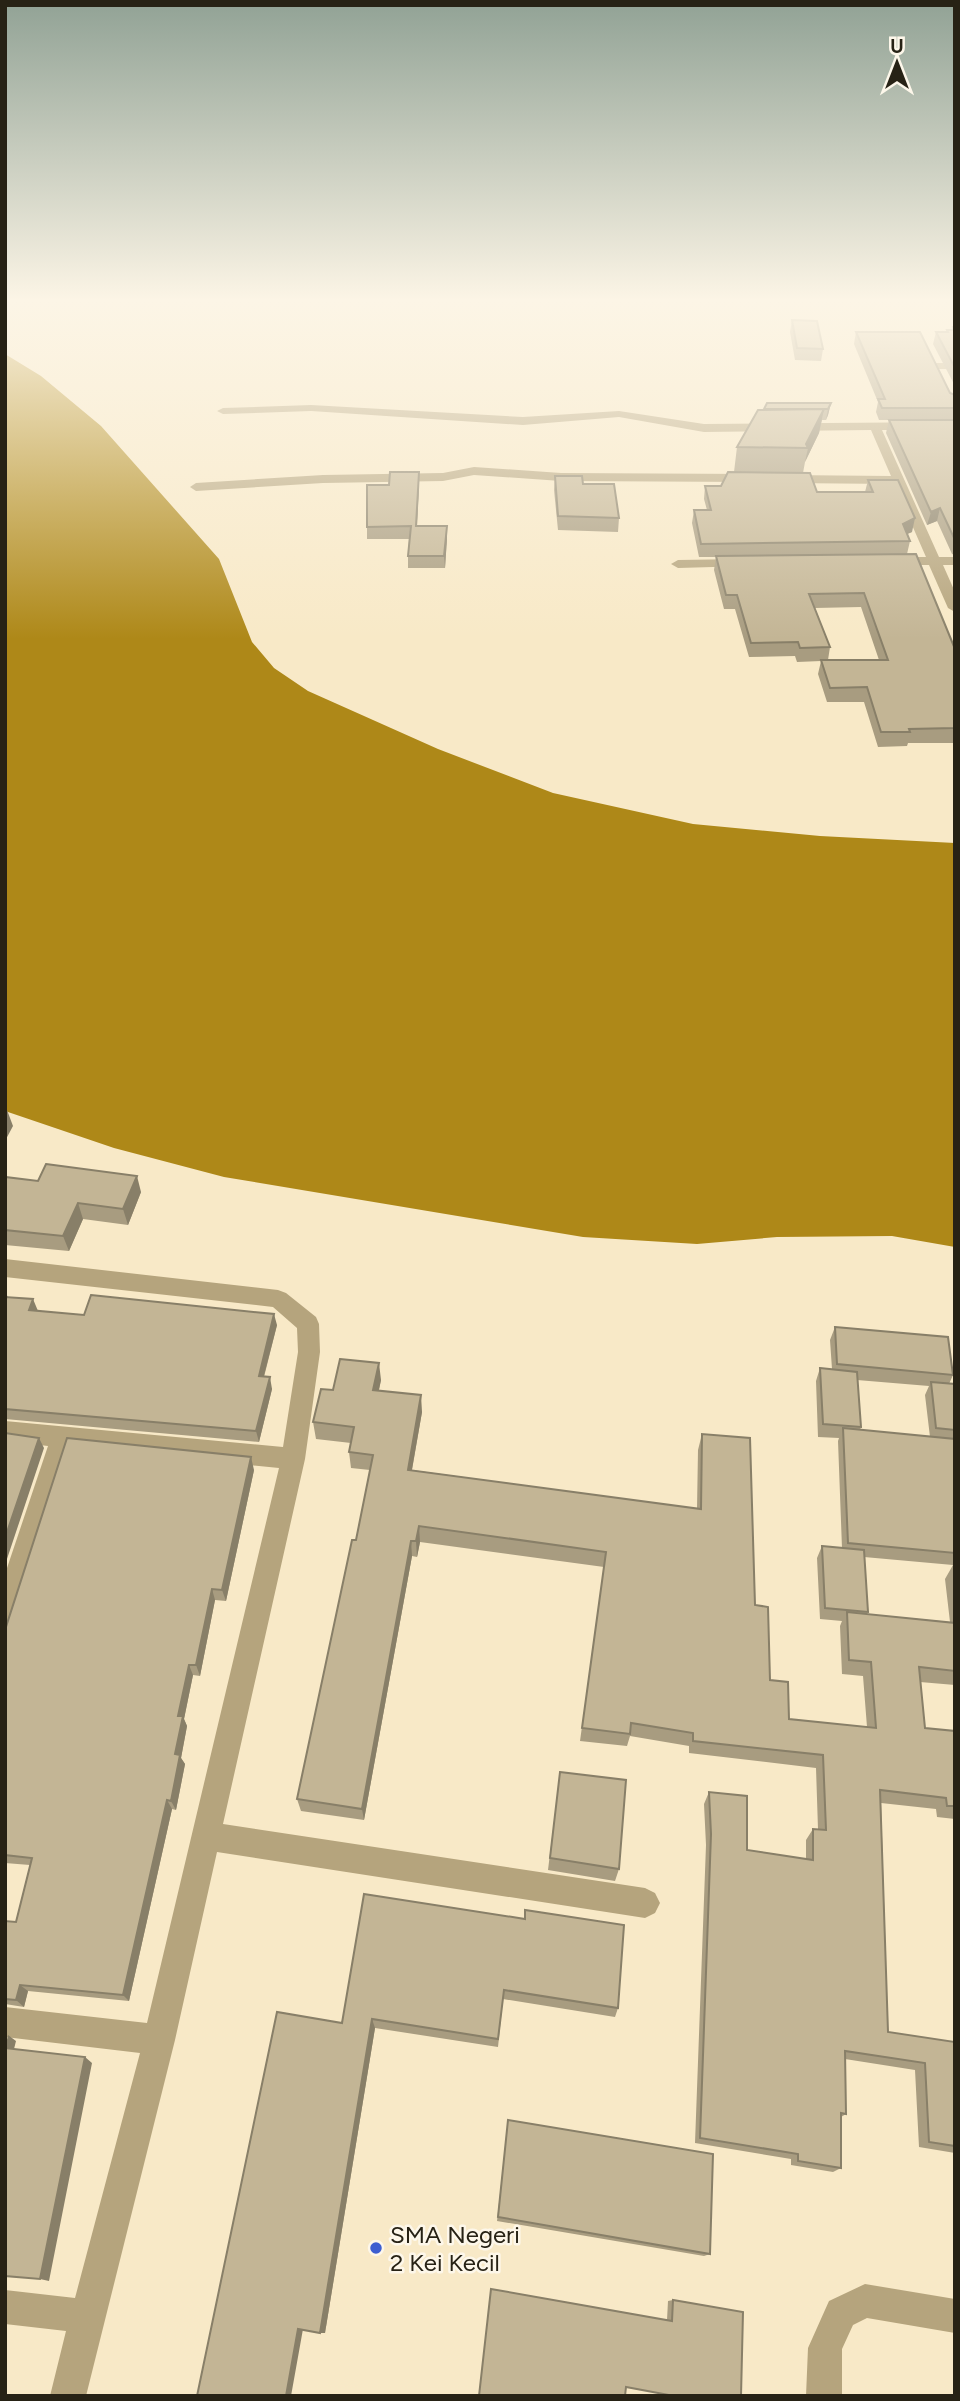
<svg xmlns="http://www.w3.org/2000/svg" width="960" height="2401" font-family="Figtree,sans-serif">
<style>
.water{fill:#ae8818}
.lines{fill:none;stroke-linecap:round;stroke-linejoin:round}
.minor{fill:#b5a47d;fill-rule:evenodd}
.wall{fill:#a89c80;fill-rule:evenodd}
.shaded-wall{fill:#887f68}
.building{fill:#c3b595;stroke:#887f68;stroke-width:2}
.poi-dot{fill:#3d5ed0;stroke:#fdf7ea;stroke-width:2.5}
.labels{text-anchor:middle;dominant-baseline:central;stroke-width:5;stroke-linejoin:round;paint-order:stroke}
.near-poi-label{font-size:24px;fill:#272215;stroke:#fdf7ea;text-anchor:start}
</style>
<rect width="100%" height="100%" fill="#f8e9c7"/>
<!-- water -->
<path class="water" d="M 5,354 L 41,376 L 101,426 L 219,559 L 252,642 L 274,668 L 308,691 L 438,749 L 553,793 L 693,824 L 820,836 L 955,843 L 955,1247 L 892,1236 L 777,1237 L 697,1244 L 583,1237 L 224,1177 L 114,1148 L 5,1111 Z"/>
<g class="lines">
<!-- minor -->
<path class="minor" d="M 955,363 L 955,369 L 936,369 L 930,366 L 936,363 Z
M 311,405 L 523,417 L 619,411 L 704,424 L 955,422 L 955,430 L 882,430 L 939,557 L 955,557 L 955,565 L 943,565 L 955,592 L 955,612 L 948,608 L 929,565 L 890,565 L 883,561 L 890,557 L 926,557 L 894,484 L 785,483 L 779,479 L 785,475 L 891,476 L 871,430 L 704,432 L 619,417 L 523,425 L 311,411 L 223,414 L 217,411 L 223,408 Z
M 474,467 L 561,473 L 753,474 L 759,478 L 753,482 L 561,481 L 474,475 L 443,481 L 323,483 L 196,491 L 190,487 L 196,483 L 323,475 L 443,473 Z
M 743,559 L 748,560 L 748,566 L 678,568 L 671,564 L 678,560 Z
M 5,1259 L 278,1290 L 286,1293 L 316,1317 L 319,1324 L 320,1352 L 305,1459 L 223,1824 L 645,1888 L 655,1893 L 660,1903 L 655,1913 L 645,1918 L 217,1852 L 175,2040 L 86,2396 L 50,2396 L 66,2331 L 5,2324 L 5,2290 L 75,2298 L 140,2053 L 5,2037 L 5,2007 L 147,2023 L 279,1468 L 71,1448 L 18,1614 L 14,1623 L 5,1626 L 5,1574 L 48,1446 L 5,1441 L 5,1421 L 283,1447 L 298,1352 L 297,1328 L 273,1307 L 5,1277 Z
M 865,2284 L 955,2299 L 955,2333 L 867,2318 L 853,2325 L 842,2349 L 842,2396 L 806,2396 L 808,2348 L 829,2301 Z"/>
</g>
<!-- wall -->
<path class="wall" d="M 792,320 L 823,349 L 821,361 L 795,360 L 790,332 Z
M 953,327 L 955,327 L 955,386 L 933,344 L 936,332 L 946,332 L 947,330 L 952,330 Z
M 856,332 L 950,393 L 955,408 L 955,555 L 952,554 L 937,521 L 927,525 L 886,433 L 889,420 L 918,420 L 879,420 L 876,412 L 878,402 L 854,344 Z
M 831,403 L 828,415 L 826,420 L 822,420 L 819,433 L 805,462 L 803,473 L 734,472 L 737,447 Z
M 555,476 L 583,484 L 619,518 L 618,532 L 558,530 L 554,490 Z
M 868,480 L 912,532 L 907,534 L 910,541 L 907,554 L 955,649 L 955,743 L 908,743 L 907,746 L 878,747 L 864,702 L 827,702 L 818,674 L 821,661 L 797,662 L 795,656 L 749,657 L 735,609 L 724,609 L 714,570 L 716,557 L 699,557 L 692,523 L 694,510 L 707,510 L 704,499 L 705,486 L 817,492 L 865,492 ZM 861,607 L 879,660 L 828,660 L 830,647 L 815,608 Z
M 419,485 L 417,526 L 447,538 L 445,568 L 408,568 L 408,556 L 409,539 L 367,539 L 367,527 Z
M 5,1177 L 38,1181 L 141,1192 L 128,1225 L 83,1219 L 69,1251 L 5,1245 Z
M 5,1292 L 8,1297 L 38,1311 L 84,1315 L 277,1325 L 264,1377 L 272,1389 L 259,1442 L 5,1419 Z
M 835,1327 L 953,1375 L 949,1384 L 955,1384 L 955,1685 L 920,1682 L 925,1728 L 955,1731 L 955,1819 L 937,1817 L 936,1809 L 881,1803 L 888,2032 L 955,2042 L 955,2153 L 919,2147 L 915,2070 L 845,2059 L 846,2114 L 841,2117 L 841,2168 L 833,2172 L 791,2165 L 791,2159 L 695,2143 L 706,1845 L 704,1804 L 709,1792 L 747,1850 L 806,1859 L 806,1840 L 813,1829 L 818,1829 L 816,1768 L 689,1753 L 689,1746 L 630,1736 L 627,1746 L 580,1741 L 604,1567 L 420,1542 L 417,1557 L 412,1556 L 364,1820 L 301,1811 L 297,1799 L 356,1540 L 370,1470 L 351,1468 L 349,1452 L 351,1443 L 316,1439 L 313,1422 L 333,1390 L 381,1380 L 379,1390 L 422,1412 L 412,1470 L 697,1509 L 698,1450 L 702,1434 L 755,1605 L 770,1680 L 789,1719 L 867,1727 L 863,1676 L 842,1674 L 840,1626 L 842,1621 L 820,1619 L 817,1558 L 822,1546 L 842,1548 L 838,1441 L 839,1438 L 818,1437 L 816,1381 L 820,1368 L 832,1369 L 830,1340 ZM 857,1380 L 929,1386 L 925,1395 L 930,1437 L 860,1430 L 861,1427 ZM 864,1557 L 953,1565 L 945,1579 L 950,1622 L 867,1614 L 868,1612 Z
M 254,1470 L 226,1601 L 215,1600 L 200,1676 L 193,1675 L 184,1719 L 187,1726 L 181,1758 L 185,1764 L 176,1810 L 172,1809 L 129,2001 L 28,1991 L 24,2007 L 5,2004 L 5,1921 L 16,1922 L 30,1865 L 5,1863 L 5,1630 Z
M 560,1772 L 619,1869 L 615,1881 L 548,1870 Z
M 364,1894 L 618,2008 L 615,2017 L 503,1999 L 498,2047 L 375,2028 L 325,2333 L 342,2023 Z
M 508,2120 L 710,2254 L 704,2256 L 497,2221 Z
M 673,2300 L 743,2312 L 626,2387 L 479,2396 L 667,2320 L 668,2301 Z"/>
<!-- shaded-wall -->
<path class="shaded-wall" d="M 831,403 L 828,415 L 826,420 L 828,409 Z
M 824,409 L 819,433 L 805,462 L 808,448 L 806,444 Z
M 419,472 L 419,485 L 416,538 L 416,526 Z
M 940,508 L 937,521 L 927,525 L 931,512 Z
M 915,518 L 912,532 L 900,537 L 903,524 Z
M 447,526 L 447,538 L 445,568 L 444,556 Z
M 7,1110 L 13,1126 L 5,1141 L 5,1113 Z
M 137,1176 L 141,1192 L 128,1225 L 123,1209 Z
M 78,1203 L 83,1219 L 69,1251 L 63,1236 Z
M 33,1299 L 38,1311 L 29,1310 Z
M 274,1314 L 277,1325 L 261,1387 L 259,1376 Z
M 379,1363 L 381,1380 L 375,1407 L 373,1390 Z
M 270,1377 L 272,1389 L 259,1442 L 256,1431 Z
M 421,1395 L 422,1412 L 409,1486 L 408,1470 Z
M 39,1438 L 44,1448 L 6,1562 L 5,1560 L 5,1538 Z
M 251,1457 L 254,1470 L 226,1601 L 222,1590 Z
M 419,1526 L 420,1542 L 417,1557 L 416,1541 Z
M 411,1541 L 412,1556 L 364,1820 L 362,1809 Z
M 212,1589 L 215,1600 L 200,1676 L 196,1665 Z
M 189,1665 L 193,1675 L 184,1719 L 187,1726 L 181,1758 L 185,1764 L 176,1810 L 171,1801 L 178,1716 Z
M 167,1800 L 172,1809 L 129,2001 L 123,1995 Z
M 20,1985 L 28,1991 L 24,2007 L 16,2000 Z
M 372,2019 L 375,2028 L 325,2333 L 320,2333 Z
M 8,2035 L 16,2041 L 13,2053 L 5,2049 Z
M 85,2057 L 92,2063 L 49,2281 L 40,2279 Z
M 298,2329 L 303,2329 L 291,2396 L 286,2396 Z"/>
<!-- building -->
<path class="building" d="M 792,320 L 817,321 L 823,349 L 797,348 Z
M 953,327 L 955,327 L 955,368 L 936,332 L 948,332 L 947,330 L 954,330 Z
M 856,332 L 920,332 L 950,393 L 955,395 L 955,408 L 882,408 L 878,399 L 885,399 Z
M 767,403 L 831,403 L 828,409 L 764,409 Z
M 824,409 L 806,444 L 808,448 L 737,447 L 758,410 Z
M 889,420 L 955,420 L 955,540 L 940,508 L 931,512 Z
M 390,472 L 419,472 L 416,526 L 447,526 L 444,556 L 408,556 L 411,526 L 367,527 L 367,485 L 389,485 Z
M 728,472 L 810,473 L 817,492 L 873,492 L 868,480 L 898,480 L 915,518 L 903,524 L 910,541 L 701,544 L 694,510 L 711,510 L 705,486 L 721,486 Z
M 555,476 L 582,476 L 583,484 L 614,484 L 619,518 L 558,516 Z
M 916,554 L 955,649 L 955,728 L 909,729 L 910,732 L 881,732 L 867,687 L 830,688 L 821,660 L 888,660 L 864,593 L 809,594 L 830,647 L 800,648 L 798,642 L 751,643 L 737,595 L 726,595 L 716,556 Z
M 46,1164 L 137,1176 L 123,1209 L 78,1203 L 63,1236 L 5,1230 L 5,1177 L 38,1181 Z
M 91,1295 L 274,1314 L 259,1376 L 270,1377 L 256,1431 L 5,1409 L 5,1297 L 33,1299 L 29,1310 L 84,1315 Z
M 835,1327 L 948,1337 L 953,1375 L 837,1364 Z
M 340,1359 L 379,1363 L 373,1390 L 421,1395 L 408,1470 L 701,1509 L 702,1434 L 750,1438 L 755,1605 L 768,1607 L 770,1680 L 788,1682 L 789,1719 L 876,1728 L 871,1662 L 849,1660 L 847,1612 L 955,1623 L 955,1671 L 919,1667 L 925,1728 L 955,1731 L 955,1806 L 947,1806 L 946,1798 L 880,1790 L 888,2032 L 955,2042 L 955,2146 L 929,2142 L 925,2063 L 845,2051 L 846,2114 L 841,2113 L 841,2168 L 798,2161 L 798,2154 L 700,2138 L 711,1834 L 709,1792 L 747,1796 L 747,1850 L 813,1860 L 813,1829 L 826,1830 L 823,1755 L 693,1741 L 693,1733 L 631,1723 L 630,1734 L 582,1728 L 606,1552 L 419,1526 L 416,1541 L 411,1541 L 362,1809 L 297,1799 L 352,1540 L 356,1540 L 373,1455 L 349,1452 L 354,1427 L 313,1422 L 321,1389 L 333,1390 Z
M 820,1368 L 857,1372 L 861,1427 L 823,1424 Z
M 931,1382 L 955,1384 L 955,1430 L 936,1428 Z
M 843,1428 L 955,1439 L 955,1553 L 848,1543 Z
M 5,1433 L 39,1438 L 5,1538 Z
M 67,1438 L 251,1457 L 222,1590 L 212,1589 L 196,1665 L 189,1665 L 178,1716 L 183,1716 L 175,1754 L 180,1755 L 171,1801 L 167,1800 L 123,1995 L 20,1985 L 16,2000 L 5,1999 L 5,1921 L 16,1922 L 32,1858 L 5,1855 L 5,1630 Z
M 822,1546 L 864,1550 L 868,1612 L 825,1608 Z
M 560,1772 L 626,1780 L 619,1869 L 550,1858 Z
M 364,1894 L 525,1919 L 525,1910 L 624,1925 L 618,2008 L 504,1990 L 498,2039 L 372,2019 L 320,2333 L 298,2329 L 286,2396 L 197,2396 L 277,2012 L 342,2023 Z
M 5,2048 L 85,2057 L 40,2279 L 5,2276 Z
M 508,2120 L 713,2154 L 710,2254 L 498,2217 Z
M 491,2289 L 672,2321 L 673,2300 L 743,2312 L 741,2396 L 674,2396 L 626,2387 L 625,2396 L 479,2396 Z"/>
<!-- sky -->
<linearGradient id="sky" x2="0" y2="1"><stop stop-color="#91a295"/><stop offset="0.47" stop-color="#fcf5e6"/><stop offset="1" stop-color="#fcf5e6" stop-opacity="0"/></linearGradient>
<rect width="960" height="639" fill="url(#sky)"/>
<!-- markers -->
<circle class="poi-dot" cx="376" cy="2248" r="7"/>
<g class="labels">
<!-- near-poi labels -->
<g class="near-poi-label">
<text x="390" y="2234">SMA Negeri<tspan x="390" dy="28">2 Kei Kecil</tspan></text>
</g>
</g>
<!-- border -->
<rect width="960" height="2401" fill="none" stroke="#272215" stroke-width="14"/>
<!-- north arrow -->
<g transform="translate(897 63)" stroke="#fdf7ea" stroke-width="5" paint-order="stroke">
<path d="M0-5L12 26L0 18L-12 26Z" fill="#272215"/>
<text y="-10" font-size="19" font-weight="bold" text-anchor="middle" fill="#272215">U</text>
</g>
</svg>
